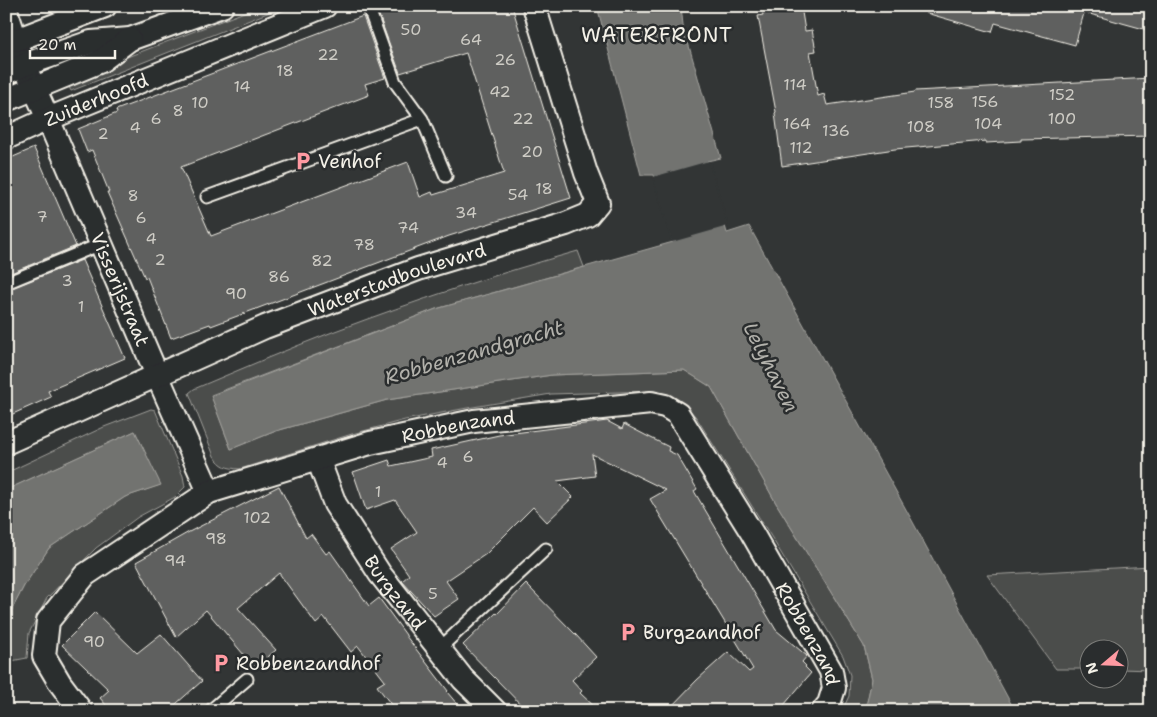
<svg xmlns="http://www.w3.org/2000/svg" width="1157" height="717" font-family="'Shantell Sans',sans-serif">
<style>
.green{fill:#4b4d4c;stroke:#a09f9a}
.water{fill:#727370;stroke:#a6a5a0}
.pier{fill:#323535}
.building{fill:#5f605f;stroke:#f4f1e8}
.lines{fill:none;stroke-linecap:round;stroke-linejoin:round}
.lane-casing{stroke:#f4f1e8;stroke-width:15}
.street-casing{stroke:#f4f1e8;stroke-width:26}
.lane{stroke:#2a2d2e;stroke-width:11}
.street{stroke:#2a2d2e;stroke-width:22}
.labels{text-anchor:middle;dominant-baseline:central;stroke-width:5;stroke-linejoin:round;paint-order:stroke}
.number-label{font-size:16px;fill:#cfcdc6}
.street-label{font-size:19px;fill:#f4f1e8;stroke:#2a2d2e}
.poi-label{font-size:19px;fill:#f4f1e8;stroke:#2a2d2e;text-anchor:start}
.water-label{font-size:20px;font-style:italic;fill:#b3b2ac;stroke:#2a2d2e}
.quarter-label{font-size:21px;letter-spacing:1px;fill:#f4f1e8;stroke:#2a2d2e}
</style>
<rect width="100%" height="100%" fill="#323535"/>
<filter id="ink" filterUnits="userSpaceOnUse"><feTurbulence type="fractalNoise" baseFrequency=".02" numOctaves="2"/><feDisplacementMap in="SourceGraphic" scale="10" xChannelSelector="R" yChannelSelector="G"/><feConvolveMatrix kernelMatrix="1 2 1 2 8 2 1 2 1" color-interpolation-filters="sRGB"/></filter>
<g filter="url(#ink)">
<!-- green -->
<path class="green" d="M 260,6 L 285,6 L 71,91 L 67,83 L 70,79 Z
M 578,251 L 584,267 L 436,309 L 211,395 L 231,449 L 276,431 L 387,400 L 552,375 L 684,370 L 711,387 L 776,503 L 864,646 L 872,679 L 865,711 L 842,711 L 849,696 L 850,675 L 843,656 L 772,538 L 696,417 C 681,400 676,396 654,391 L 551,394 L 467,408 L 405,420 L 352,434 L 240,469 C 226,468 222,467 214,456 L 189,393 L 194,389 C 241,369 288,349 335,331 C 415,301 496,274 578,251 Z
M 151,409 L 155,410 L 183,476 L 185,487 L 175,497 L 138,517 L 96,548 L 47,598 L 29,633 L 27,658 L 6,662 L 6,621 L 24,586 L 49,548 L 125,497 L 160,485 L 135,431 L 6,490 L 6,473 L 104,427 Z
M 1151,566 L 1151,670 L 1120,669 L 1120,650 L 1090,650 L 1089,669 L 1056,669 L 987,575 Z"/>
<!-- water -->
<path class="water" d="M 597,6 L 681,6 L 683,25 L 721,158 L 707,161 L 727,233 L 749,226 L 908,513 L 1015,711 L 865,711 L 872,679 L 864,646 L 776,503 L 711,387 L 684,370 L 552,375 L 387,400 L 276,431 L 231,449 L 211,396 L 436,309 L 673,242 L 654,175 L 641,175 Z
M 135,431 L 161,485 L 125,497 L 49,548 L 24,586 L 6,621 L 6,490 Z"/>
<!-- pier -->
<path class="pier" d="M 709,161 L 728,226 L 672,242 L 653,177 Z"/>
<!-- building -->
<path class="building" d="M 388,6 L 512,6 L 571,198 L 449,236 L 211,326 L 210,324 L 171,338 L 147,277 L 145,278 L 107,192 L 109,192 L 92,150 L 87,152 L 78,129 L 117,113 L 116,110 L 363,16 L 385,78 L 365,84 L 369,95 L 181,167 L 211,236 L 408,162 L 420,197 L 432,192 L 433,195 L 504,173 L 466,53 L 400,73 L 377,10 Z
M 761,6 L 801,6 L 805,31 L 812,30 L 816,51 L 810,52 L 818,96 L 824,94 L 827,105 L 915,92 L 915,91 L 1151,78 L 1151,136 L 1021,139 L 1021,141 L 986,143 L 986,141 L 895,149 L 782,166 L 775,113 L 776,112 L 758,16 L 763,15 Z
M 927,6 L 1031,6 L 1041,9 L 1042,6 L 1086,6 L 1075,45 L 995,23 L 992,32 L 926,13 Z
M 1087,6 L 1151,6 L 1151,31 L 1086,13 Z
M 34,148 L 76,246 L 6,275 L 6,160 Z
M 82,260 L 125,358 L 48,391 L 51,397 L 6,417 L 6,290 Z
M 607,421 L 622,429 L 624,424 L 647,436 L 669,447 L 668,451 L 677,455 L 697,489 L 694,491 L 776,630 L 807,656 L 802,662 L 806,666 L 805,667 L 811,673 L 779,711 L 667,711 L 697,680 L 728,652 L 749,672 L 753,669 L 650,499 L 666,490 L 592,454 L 595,476 L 557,481 L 573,497 L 547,522 L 533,507 L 486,554 L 446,581 L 459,599 L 434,616 L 411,591 L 402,581 L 409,575 L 391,549 L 417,532 L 395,500 L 366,510 L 353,472 L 389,460 L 391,466 L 432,457 L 431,450 L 499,435 Z
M 279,486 L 306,538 L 311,534 L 326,554 L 330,551 L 369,606 L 379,598 L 406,635 L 406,636 L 448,691 L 447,692 L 463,711 L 396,711 L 377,686 L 385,681 L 358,646 L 351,652 L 324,617 L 316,624 L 279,573 L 238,608 L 276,650 L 255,668 L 206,610 L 176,637 L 136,562 L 189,532 Z
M 526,584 L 576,635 L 596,657 L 572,680 L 582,691 L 580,693 L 599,711 L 527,711 L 463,645 L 496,613 L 497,614 Z
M 95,612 L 137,653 L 161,634 L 202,681 L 168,711 L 111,711 L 100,698 L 109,690 L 62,645 Z"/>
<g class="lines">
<!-- lane casing -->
<g class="lane-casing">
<path id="lane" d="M 368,6 L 395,82 L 422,119 L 446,176
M 207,197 L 422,119
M 6,283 L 101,244
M 440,648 L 546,549
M 210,711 L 247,679"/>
</g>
<!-- street casing -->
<g class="street-casing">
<g id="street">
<path id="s1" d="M 6,10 L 24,65 L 48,119 L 157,375 L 209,492"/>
<path d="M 16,40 L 105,6"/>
<path d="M 6,73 L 24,65 L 91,42 L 130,39 L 222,6"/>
<path d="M 6,100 L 101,61 L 130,39"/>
<path id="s2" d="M 6,138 L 48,119 L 325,6"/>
<path id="s3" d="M 6,443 L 265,327 L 418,269 L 566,224 L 588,215 L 598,203 L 586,173 L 534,6"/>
<path id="s4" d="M 318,459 L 335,504 L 380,574 L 463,679 L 495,711"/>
<path id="s5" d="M 81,711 L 60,683 L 44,656 L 48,621 L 85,575 L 209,492 L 370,443 L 474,421 L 651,403 L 665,406 L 678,414 L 752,533 L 831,671 L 834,688 L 829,704 L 823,711"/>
</g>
</g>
<!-- lane -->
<use href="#lane" class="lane"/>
<!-- street -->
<use href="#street" class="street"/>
</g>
</g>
<!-- icons -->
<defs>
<g id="parking-bare" transform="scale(1.5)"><path d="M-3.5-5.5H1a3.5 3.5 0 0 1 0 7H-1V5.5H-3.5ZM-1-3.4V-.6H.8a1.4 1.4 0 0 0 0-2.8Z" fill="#ff9aa2" stroke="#2a2d2e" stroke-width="2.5" paint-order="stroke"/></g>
</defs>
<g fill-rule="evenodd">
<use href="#parking-bare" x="303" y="161"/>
<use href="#parking-bare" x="628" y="632"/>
<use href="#parking-bare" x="221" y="663"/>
</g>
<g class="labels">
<!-- number labels -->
<g class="number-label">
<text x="411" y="29">50</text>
<text x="471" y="39">64</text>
<text x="328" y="54">22</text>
<text x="505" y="59">26</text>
<text x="285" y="70">18</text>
<text x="795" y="84">114</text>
<text x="242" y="86">14</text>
<text x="500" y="91">42</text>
<text x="1062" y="94">152</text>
<text x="985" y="101">156</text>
<text x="200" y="102">10</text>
<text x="941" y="102">158</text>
<text x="178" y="110">8</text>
<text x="156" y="118">6</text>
<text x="523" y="118">22</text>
<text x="1062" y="118">100</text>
<text x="797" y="123">164</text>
<text x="988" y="123">104</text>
<text x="921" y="126">108</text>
<text x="135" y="127">4</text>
<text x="836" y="130">136</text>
<text x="103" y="133">2</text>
<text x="801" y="147">112</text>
<text x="532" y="151">20</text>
<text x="544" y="188">18</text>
<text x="518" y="194">54</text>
<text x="133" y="195">8</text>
<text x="466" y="212">34</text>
<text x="42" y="216">7</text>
<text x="141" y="217">6</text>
<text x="408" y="227">74</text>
<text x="151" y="238">4</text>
<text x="364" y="244">78</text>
<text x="160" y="259">2</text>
<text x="322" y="260">82</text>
<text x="279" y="276">86</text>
<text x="67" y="280">3</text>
<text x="236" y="293">90</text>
<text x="81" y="306">1</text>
<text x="468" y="456">6</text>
<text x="442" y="462">4</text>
<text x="378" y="491">1</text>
<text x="257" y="517">102</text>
<text x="216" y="538">98</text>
<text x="175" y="560">94</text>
<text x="433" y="593">5</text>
<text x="94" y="641">90</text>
</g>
<!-- street labels -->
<g class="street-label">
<text stroke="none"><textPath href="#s2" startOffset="98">Zuiderhoofd</textPath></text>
<text stroke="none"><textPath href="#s3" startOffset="424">Waterstadboulevard</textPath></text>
<text stroke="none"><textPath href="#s1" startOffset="302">Visserijstraat</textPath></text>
<text stroke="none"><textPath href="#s5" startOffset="568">Robbenzand</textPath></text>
<text stroke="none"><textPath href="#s4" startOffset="155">Burgzand</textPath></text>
<text stroke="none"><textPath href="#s5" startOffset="1048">Robbenzand</textPath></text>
</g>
<!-- poi labels -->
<g class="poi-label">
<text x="318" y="161">Venhof</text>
<text x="643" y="632">Burgzandhof</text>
<text x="236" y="663">Robbenzandhof</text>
</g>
<!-- water labels -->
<g class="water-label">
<text transform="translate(474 352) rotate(-16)">Robbenzandgracht</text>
<text transform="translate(771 367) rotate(63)">Lelyhaven</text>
</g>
<!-- quarter labels -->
<g class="quarter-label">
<text x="657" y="35">WATERFRONT</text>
</g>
</g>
<!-- margin -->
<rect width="1157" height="717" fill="none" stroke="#2a2d2e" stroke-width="25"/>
<rect x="12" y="12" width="1132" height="692" fill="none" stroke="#f4f1e8" stroke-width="2" filter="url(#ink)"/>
<!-- north arrow -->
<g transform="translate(1104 664) rotate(251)"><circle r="24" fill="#2a2d2e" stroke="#7b7b78"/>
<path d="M0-4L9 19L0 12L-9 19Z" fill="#ff9aa2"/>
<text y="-8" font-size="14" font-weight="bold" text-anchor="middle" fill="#f4f1e8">N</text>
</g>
<!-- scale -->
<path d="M30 50v8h85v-8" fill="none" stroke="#f4f1e8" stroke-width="2.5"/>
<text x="38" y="50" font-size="15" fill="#f4f1e8" stroke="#2a2d2e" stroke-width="4" paint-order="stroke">20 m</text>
</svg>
